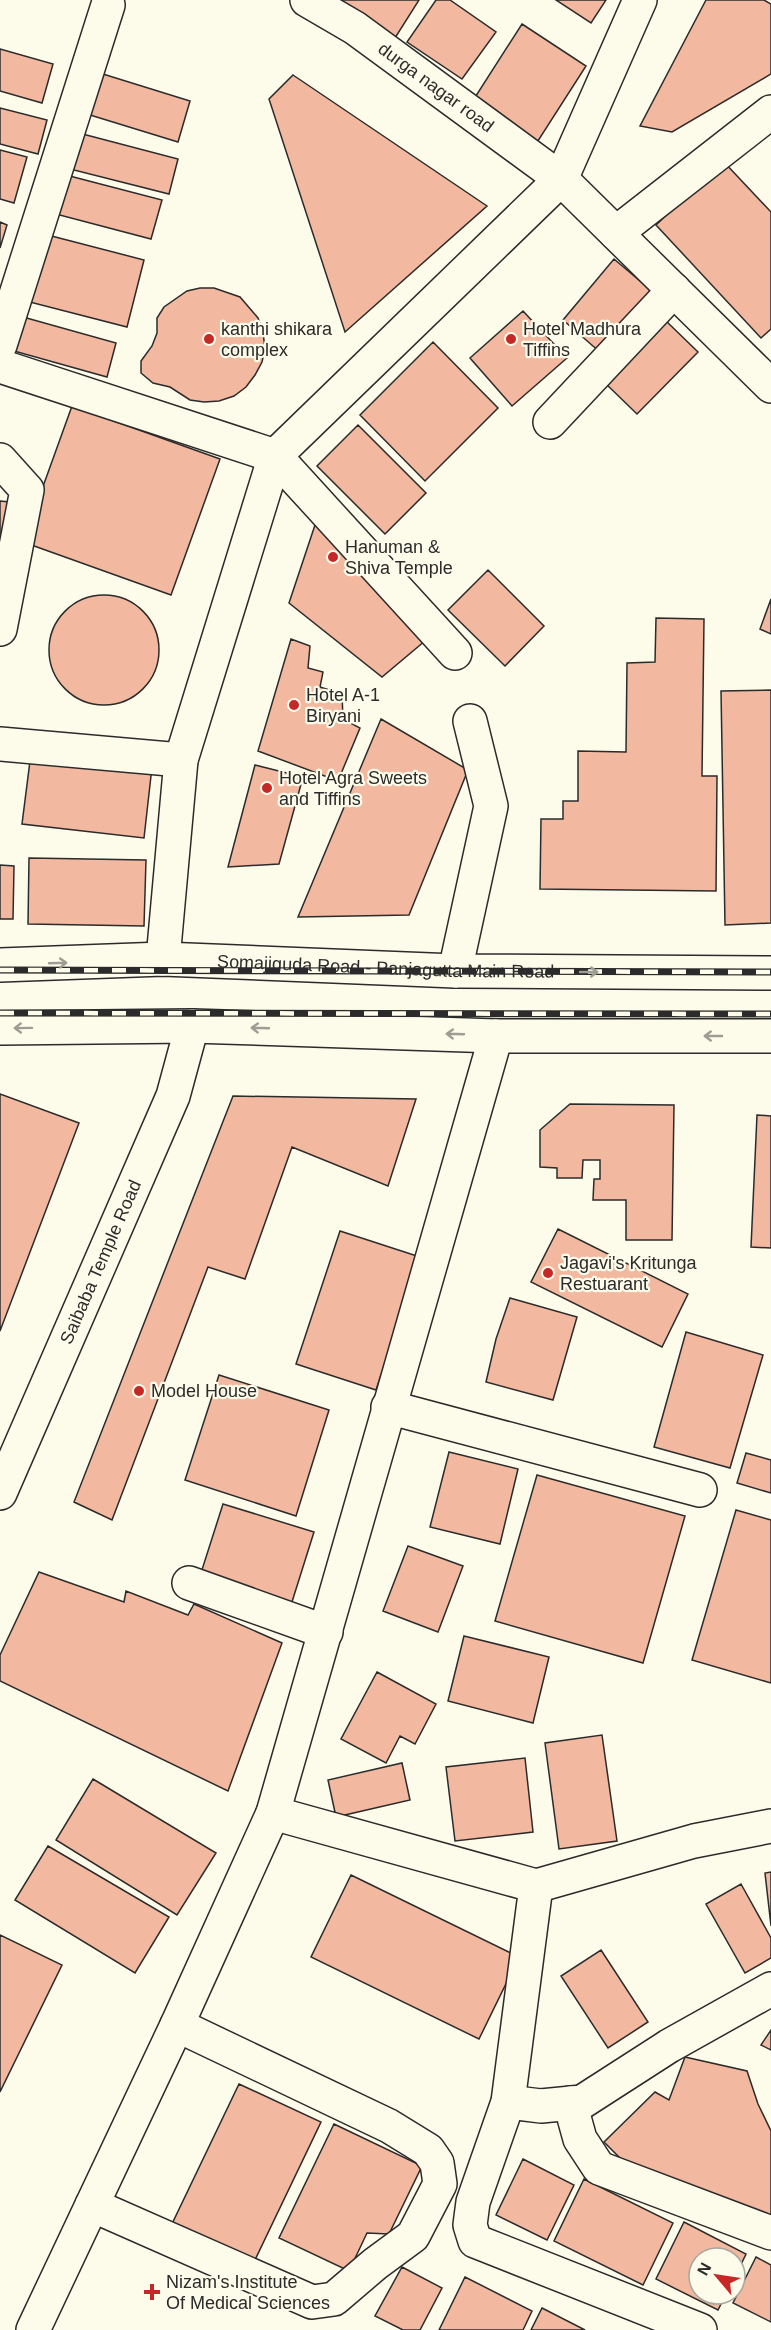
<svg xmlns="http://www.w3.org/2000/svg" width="771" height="2330" font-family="Helvetica,sans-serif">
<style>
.building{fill:#f2b8a0;stroke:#2b2b2b;stroke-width:1.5}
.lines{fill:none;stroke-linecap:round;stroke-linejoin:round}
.minor-casing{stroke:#2b2b2b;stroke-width:36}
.highway-casing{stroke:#2b2b2b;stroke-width:36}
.minor{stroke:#fdfbea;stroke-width:33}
.highway{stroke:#fdfbea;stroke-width:33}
.rail-casing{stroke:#2b2b2b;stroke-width:7}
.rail{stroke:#fdfbea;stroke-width:4.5;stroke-dasharray:14;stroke-linecap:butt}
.oneway{stroke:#9e9d94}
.poi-dot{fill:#c62828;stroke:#fdfbea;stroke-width:2}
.labels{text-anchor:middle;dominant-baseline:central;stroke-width:4.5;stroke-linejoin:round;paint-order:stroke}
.street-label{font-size:18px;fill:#2b2b2b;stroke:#fdfbea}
.poi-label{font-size:18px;fill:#2b2b2b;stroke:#fdfbea;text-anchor:start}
</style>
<rect width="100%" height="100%" fill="#fdfbea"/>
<!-- building -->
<path class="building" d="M 334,0 L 419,0 L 395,38 Z
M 436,0 L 450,0 L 496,32 L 462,79 L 407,42 Z
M 556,0 L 606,0 L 591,23 Z
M 706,0 L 764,0 L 771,4 L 771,74 L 672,132 L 640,126 Z
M 522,24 L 586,66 L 536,144 L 472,102 Z
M 0,49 L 53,64 L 42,103 L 0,91 Z
M 90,70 L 190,101 L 178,142 L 77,111 Z
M 293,75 L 487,206 L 345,332 L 269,99 Z
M 0,108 L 47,120 L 38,154 L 0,144 Z
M 75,132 L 178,159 L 169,194 L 66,168 Z
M 0,150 L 27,157 L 14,203 L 0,199 Z
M 723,161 L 771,212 L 771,329 L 761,338 L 656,225 Z
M 62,174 L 162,200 L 151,239 L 52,213 Z
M 0,222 L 7,225 L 0,248 Z
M 40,233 L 144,260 L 127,327 L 22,300 Z
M 614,259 L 653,292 L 601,353 L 563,320 Z
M 200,288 L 214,288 L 240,297 L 258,318 L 263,333 L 265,348 L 262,362 L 255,375 L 246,387 L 234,396 L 219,401 L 204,402 L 190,400 L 170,387 L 153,383 L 141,373 L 141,361 L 152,346 L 157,333 L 157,318 L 164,307 L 187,291 Z
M 523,311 L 567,358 L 512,406 L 470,358 Z
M 23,317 L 116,343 L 107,377 L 14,351 Z
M 664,319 L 698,352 L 637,414 L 603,381 Z
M 433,342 L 498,408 L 425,481 L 360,415 Z
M 72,406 L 220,459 L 171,595 L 23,542 Z
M 358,425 L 426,493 L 385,534 L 317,466 Z
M 0,501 L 9,502 L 0,549 Z
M 320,510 L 432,635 L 382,677 L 289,603 Z
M 488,570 L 544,626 L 505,666 L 448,610 Z
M49 650a55 55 0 1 1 110 0a55 55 0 1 1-110 0Z
M 771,599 L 771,634 L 760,629 Z
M 656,618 L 704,619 L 702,776 L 717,776 L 716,891 L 540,889 L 541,819 L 563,819 L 563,801 L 578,801 L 578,751 L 626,752 L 627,663 L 655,662 Z
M 291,639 L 310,646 L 308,668 L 323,672 L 320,687 L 342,694 L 343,719 L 360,728 L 338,781 L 258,751 Z
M 771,690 L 771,923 L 725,925 L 721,691 Z
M 381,719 L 468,770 L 409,915 L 298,917 Z
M 31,753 L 152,767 L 144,838 L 22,824 Z
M 255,765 L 303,777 L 279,864 L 228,867 Z
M 29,858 L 146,860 L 144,926 L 28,924 Z
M 0,865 L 14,866 L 13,919 L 0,919 Z
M 0,1094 L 79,1123 L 0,1331 Z
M 233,1096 L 416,1099 L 388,1186 L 292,1147 L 245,1279 L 208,1267 L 112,1520 L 74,1502 Z
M 570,1104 L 674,1105 L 672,1240 L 626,1240 L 626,1200 L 593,1200 L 594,1179 L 600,1179 L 600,1160 L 583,1160 L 582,1178 L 557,1178 L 557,1168 L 540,1167 L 540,1130 Z
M 757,1115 L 771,1116 L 771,1248 L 751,1247 Z
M 558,1229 L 688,1294 L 662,1347 L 531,1282 Z
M 340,1231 L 420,1257 L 376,1390 L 296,1364 Z
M 510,1298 L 577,1317 L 553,1400 L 486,1382 L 496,1339 Z
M 686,1332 L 763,1355 L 730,1468 L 654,1447 Z
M 219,1375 L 329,1410 L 296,1516 L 185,1480 Z
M 449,1452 L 518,1469 L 500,1544 L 430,1527 Z
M 746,1453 L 771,1460 L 771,1493 L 737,1483 Z
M 537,1475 L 685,1516 L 643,1663 L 495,1621 Z
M 223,1504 L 314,1532 L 291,1605 L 200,1576 Z
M 736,1510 L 771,1520 L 771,1683 L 692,1660 Z
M 408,1546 L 463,1566 L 438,1632 L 383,1611 Z
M 39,1572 L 124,1602 L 126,1591 L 188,1615 L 194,1604 L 282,1643 L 228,1791 L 0,1681 L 0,1655 Z
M 464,1636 L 549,1657 L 533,1723 L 448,1701 Z
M 377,1672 L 436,1704 L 415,1744 L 400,1736 L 386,1763 L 341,1739 Z
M 602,1735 L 617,1841 L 559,1849 L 545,1743 Z
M 525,1758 L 533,1832 L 455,1841 L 446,1767 Z
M 402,1763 L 410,1800 L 336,1817 L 328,1780 Z
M 93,1779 L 216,1853 L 177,1915 L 56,1840 Z
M 48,1846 L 169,1917 L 135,1973 L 15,1900 Z
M 771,1872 L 771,1926 L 765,1873 Z
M 351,1875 L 519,1957 L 479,2039 L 311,1957 Z
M 741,1884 L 771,1938 L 771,1958 L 745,1973 L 706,1904 Z
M 0,1935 L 62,1965 L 0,2092 Z
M 601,1950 L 648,2022 L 608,2048 L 561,1976 Z
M 771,2030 L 771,2050 L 761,2045 Z
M 685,2057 L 747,2071 L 758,2104 L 771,2131 L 771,2221 L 634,2172 L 604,2142 L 655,2092 L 669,2100 Z
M 239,2084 L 321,2122 L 253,2264 L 171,2226 Z
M 334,2124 L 422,2166 L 389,2234 L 367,2233 L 349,2271 L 279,2238 Z
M 523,2159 L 574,2185 L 547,2240 L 496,2215 Z
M 584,2179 L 673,2223 L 643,2285 L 554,2241 Z
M 684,2222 L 746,2254 L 735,2277 L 735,2258 L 699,2258 L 699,2294 L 726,2294 L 718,2310 L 656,2279 Z
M 756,2257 L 771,2265 L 771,2322 L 733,2303 Z
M 402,2267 L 442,2288 L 420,2330 L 403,2330 L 375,2316 Z
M 465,2277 L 532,2311 L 523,2330 L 439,2330 Z
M 542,2308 L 585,2330 L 531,2330 Z"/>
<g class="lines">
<!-- minor casing -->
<g class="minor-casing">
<g id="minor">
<path id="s1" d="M 307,0 L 355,28 L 561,179 L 771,386"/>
<path d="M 616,233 L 771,112"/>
<path d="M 0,345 L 108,5"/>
<path d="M 0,366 L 275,456 L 455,653"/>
<path d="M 550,422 L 674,290"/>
<path d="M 0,460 L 27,490 L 0,629"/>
<path d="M 0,744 L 181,760"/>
<path d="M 163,959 L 181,760 L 275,456 L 561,179 L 640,0"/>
<path d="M 455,971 L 491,806 L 470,721"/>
<path d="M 388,1407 L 700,1490"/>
<path id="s2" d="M 0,1493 L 173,1096 L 192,1026"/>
<path d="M 189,1583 L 326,1632"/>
<path d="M 273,1813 L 536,1886 L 508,2102 L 473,2202 L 470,2225 L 475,2241 L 700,2330"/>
<path d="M 536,1886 L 694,1841 L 771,1826"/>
<path d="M 508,2102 L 541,2106 L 582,2102 L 669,2046 L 771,1989"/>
<path d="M 570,2103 L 580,2139 L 599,2168 L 771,2233"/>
<path d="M 92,2205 L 312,2302 L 334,2299 L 375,2264 L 413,2236 L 440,2184 L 437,2163 L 428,2150 L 389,2126 L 177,2025"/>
<path d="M 33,2330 L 177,2025 L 273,1813 L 496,1036"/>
</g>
</g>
<!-- highway casing -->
<g class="highway-casing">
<g id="highway">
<path id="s3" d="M 0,965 L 163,959 L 455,971 L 771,973"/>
<path d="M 0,1028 L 192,1026 L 496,1036 L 771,1036"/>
</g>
</g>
<!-- minor -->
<use href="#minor" class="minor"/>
<!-- highway -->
<use href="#highway" class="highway"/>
<!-- rail casing -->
<g class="rail-casing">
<path id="rail" d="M 0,970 L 771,972
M 0,1013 L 771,1014"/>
</g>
<!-- rail -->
<use href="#rail" class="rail"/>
</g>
<!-- one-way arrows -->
<defs><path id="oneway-shaft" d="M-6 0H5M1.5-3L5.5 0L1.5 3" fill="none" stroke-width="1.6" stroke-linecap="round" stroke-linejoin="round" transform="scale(1.5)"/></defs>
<g class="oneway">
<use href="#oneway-shaft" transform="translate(58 963) rotate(-2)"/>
<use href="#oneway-shaft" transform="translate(589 972)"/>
<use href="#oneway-shaft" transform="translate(23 1028) rotate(179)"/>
<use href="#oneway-shaft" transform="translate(260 1028) rotate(-178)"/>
<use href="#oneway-shaft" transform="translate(455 1034) rotate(-178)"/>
<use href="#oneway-shaft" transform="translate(713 1036) rotate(-180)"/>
</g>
<!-- markers -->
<g class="poi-dot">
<circle cx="209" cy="339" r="6"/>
<circle cx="511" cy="339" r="6"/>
<circle cx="333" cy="557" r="6"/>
<circle cx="294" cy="705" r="6"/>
<circle cx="267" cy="788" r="6"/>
<circle cx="548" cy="1273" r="6"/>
<circle cx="139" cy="1391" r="6"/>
<path d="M149 2283h6v6h6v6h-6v6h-6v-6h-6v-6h6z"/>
</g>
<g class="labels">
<!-- street labels -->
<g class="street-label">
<text stroke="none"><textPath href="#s1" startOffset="156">durga nagar road</textPath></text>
<text stroke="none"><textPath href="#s3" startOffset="386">Somajiguda Road - Panjagutta Main Road</textPath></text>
<text stroke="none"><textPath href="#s2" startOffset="252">Saibaba Temple Road</textPath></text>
</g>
<!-- poi labels -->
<g class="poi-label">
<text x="221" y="329">kanthi shikara<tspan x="221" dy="21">complex</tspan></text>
<text x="523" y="329">Hotel Madhura<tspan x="523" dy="21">Tiffins</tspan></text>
<text x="345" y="547">Hanuman &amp;<tspan x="345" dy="21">Shiva Temple</tspan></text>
<text x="306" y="695">Hotel A-1<tspan x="306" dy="21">Biryani</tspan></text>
<text x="279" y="778">Hotel Agra Sweets<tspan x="279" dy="21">and Tiffins</tspan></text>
<text x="560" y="1263">Jagavi's Kritunga<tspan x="560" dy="21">Restuarant</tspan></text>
<text x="151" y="1391">Model House</text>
<text x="166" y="2282">Nizam's Institute<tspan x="166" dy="21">Of Medical Sciences</tspan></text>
</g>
</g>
<!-- north arrow -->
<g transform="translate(717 2276) rotate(299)"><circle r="28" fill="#fdfbea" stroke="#a9a89e" stroke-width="1.5"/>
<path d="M0-4.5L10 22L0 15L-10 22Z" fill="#c62828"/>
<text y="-9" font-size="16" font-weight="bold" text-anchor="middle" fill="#2b2b2b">N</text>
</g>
</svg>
